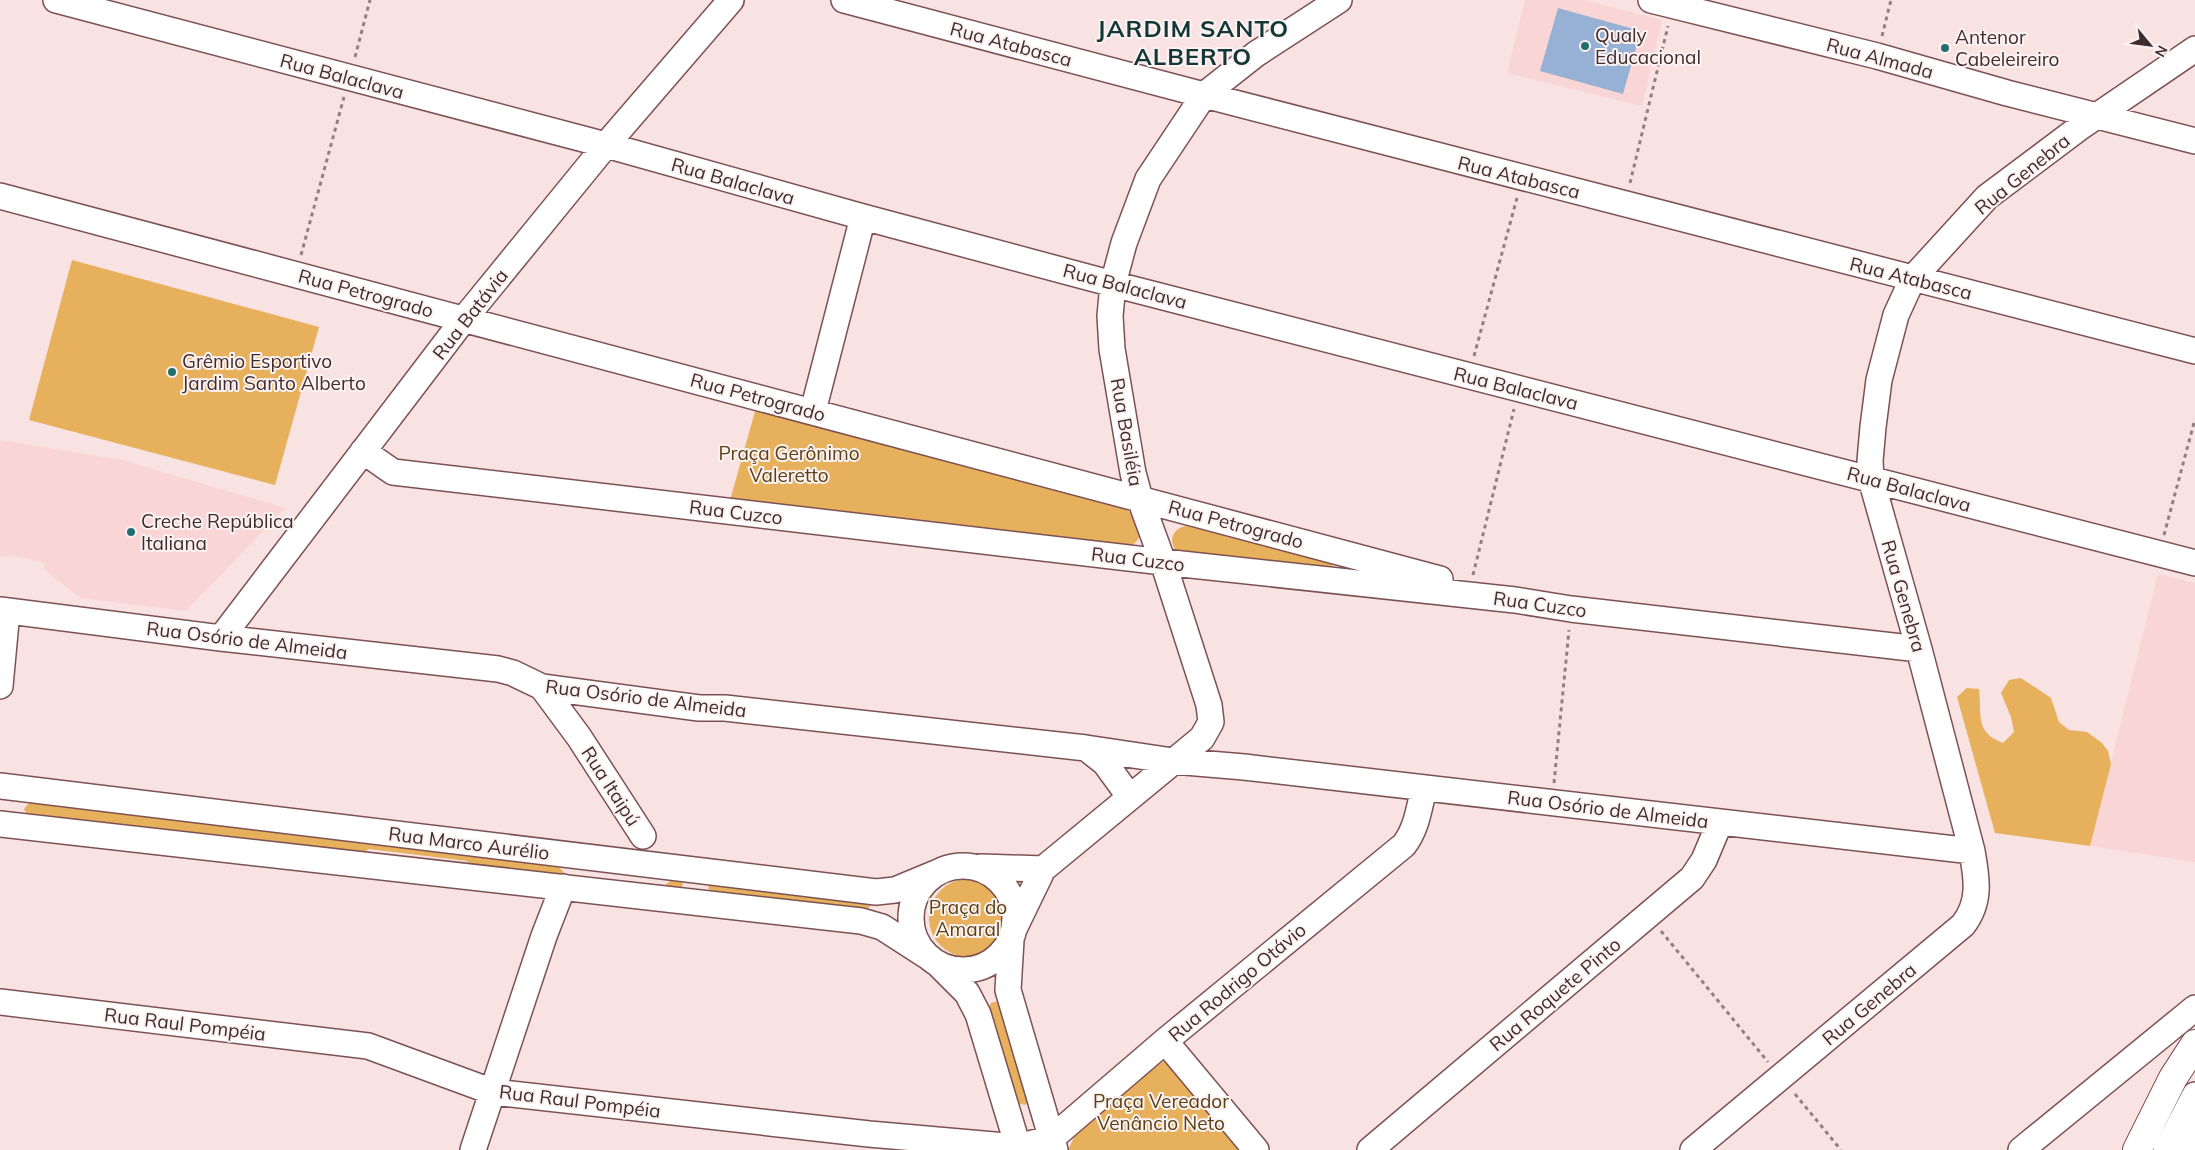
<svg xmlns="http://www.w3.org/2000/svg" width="2195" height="1150" font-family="Mulish,sans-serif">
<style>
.built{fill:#fad5d6}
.green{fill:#e7b05c}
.building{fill:#97b1d5}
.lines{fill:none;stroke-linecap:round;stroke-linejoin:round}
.minor-casing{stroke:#7d5152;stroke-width:28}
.major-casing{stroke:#7d5152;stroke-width:30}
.path{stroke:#947f80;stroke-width:3;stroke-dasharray:4 4;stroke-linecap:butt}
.minor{stroke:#fff;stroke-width:25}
.major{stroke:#fff;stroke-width:28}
.poi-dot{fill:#226e6f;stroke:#fdf2f2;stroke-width:2}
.labels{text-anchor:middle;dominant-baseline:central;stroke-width:4;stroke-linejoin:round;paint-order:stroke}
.poi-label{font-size:19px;fill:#402c2d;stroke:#fdf2f2;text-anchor:start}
.street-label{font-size:19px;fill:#402c2d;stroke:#fdf2f2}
.park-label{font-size:19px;fill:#5a4015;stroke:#fdf2f2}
.district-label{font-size:24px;font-weight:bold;letter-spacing:1px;fill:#133636;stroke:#fdf2f2}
</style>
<rect width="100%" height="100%" fill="#f8e2e2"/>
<!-- built -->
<path class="built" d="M 1525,0 L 1584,0 L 1662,20 L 1642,106 L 1507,73 Z
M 0,440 L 122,460 L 285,508 L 186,611 L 80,598 L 44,569 L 45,563 L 12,555 L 0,557 Z
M 2158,574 L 2195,583 L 2195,862 L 2090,846 Z"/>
<!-- green -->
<path class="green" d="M 72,260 L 319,327 L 275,485 L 29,420 Z
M 756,408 L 1123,507 C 1139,518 1150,539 1126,548 L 729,504 Z
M 1186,526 L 1330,562 L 1334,568 L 1178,553 C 1168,543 1171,529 1186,526 Z
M 2021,678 L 2051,698 L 2059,722 L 2069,730 L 2087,732 L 2102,743 L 2108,751 L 2111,764 L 2090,846 L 1995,833 L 1957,697 L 1967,688 L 1979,689 C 1982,715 1974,732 2003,743 L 2014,732 L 2011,717 L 2001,693 L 2009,680 Z
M 30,802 L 557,865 L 567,876 L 665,885 L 676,877 L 681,880 L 683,885 L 680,890 L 475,870 L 467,861 L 369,849 L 359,856 L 28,816 L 24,809 Z
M929 918a39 39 0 1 1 78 0a39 39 0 1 1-78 0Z
M 710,884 L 868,902 L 870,906 L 867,911 L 712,893 L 708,888 Z
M 998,1001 L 1000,1002 L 1028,1102 L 1025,1105 L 1017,1103 L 988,1009 L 991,1003 Z
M 1165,1061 L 1242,1150 L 1068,1150 L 1076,1133 L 1160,1063 Z"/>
<!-- building -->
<path class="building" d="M 1558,8 L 1641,31 L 1623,94 L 1540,71 Z"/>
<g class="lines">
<!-- minor casing -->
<g class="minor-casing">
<path id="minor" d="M 56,0 L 606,145 L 863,217 L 1113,284 L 2195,563
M 844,0 L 1204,95 L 2195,351
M 1651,0 L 1877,56 L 2007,93 L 2195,141
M 0,196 L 1440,579
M 813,411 L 863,217
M 363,451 L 393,472 L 1163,562 L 1515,600 L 1571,609 L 1919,649
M 0,610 L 221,638 L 498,669 L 513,673 L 542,687 L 699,708 L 725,708 L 1086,748 L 1173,761 L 1244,767 L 1972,851
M 221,638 L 464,319 L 606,145 L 731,0
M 0,686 L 7,611
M 542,687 L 579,737 L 643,836
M 1086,748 L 1105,763 L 1129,796
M 0,786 L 876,892 L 895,890 L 936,873
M 0,824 L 861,921 L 882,927 L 927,956
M911 918a52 52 0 1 1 104 0a52 52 0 1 1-104 0Z
M 981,867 L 1043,869
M 1014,929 L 1043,869 L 1202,738 L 1211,722 L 1209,705 L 1163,562 L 1140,499 L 1133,473 L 1112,349 L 1110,316 L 1113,284 L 1124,243 L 1148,179 L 1204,95 L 1256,54 L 1339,0
M 1011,940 L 1008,990 L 1055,1150
M 939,965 L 967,993 L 978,1014 L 1019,1150
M 0,1002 L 368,1046 L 493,1092 L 869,1134 L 1018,1147 L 1052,1138 L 1165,1041 L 1404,845 C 1417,828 1419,808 1424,788
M 1165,1041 L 1256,1150
M 473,1150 L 544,936 L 563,887
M 1370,1150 L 1692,878 L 1704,860 L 1720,822
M 1693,1150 L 1963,925 C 1981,902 1977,879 1972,851 L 1919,649 L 1871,479 L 1870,461 L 1873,427 L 1879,380 L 1896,315 L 1913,278 L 1987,197 L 2079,128 L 2195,49
M 2021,1150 L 2195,1008
M 2166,1150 L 2195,1095"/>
</g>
<!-- major casing -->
<g class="major-casing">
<path id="major" d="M 2137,1150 L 2173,1078 L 2195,1044
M 2187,1150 L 2195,1133"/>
</g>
<!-- path -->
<path class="path" d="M 1882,36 L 1891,0
M 355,57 L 370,0
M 1630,183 L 1668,26
M 301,255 L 344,97
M 1474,356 L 1517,198
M 2164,535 L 2195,419
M 1473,575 L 1514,409
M 1554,783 L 1569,630
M 1661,931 L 1768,1062
M 1795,1094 L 1841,1150"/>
<!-- minor -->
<use href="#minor" class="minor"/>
<!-- major -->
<use href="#major" class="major"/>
</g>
<!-- markers -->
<g class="poi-dot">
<circle cx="1585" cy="46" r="5"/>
<circle cx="1945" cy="48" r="5"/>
<circle cx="172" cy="372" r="5"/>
<circle cx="131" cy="532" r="5"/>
</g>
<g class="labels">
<!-- poi labels -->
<g class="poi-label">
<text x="1595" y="35">Qualy<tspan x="1595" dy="22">Educacional</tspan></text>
<text x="1955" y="37">Antenor<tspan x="1955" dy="22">Cabeleireiro</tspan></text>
<text x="182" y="361">Grêmio Esportivo<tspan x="182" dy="22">Jardim Santo Alberto</tspan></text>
<text x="141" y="521">Creche República<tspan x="141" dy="22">Italiana</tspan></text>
</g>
<!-- street labels -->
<g class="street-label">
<text transform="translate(1011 44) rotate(15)">Rua Atabasca</text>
<text transform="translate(1880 58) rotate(15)">Rua Almada</text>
<text transform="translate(342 76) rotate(15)">Rua Balaclava</text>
<text transform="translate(2022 174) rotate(-39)">Rua Genebra</text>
<text transform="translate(1519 177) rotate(14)">Rua Atabasca</text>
<text transform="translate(733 181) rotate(16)">Rua Balaclava</text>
<text transform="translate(1911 278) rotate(14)">Rua Atabasca</text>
<text transform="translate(1125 286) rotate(15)">Rua Balaclava</text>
<text transform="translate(366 293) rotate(15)">Rua Petrogrado</text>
<text transform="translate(470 314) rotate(-52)">Rua Batávia</text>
<text transform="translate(1516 388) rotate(14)">Rua Balaclava</text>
<text transform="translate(758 397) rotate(15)">Rua Petrogrado</text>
<text transform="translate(1127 432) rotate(80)">Rua Basiléia</text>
<text transform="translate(1909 489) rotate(15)">Rua Balaclava</text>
<text transform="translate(736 512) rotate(7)">Rua Cuzco</text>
<text transform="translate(1236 524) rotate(15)">Rua Petrogrado</text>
<text transform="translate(1138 559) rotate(7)">Rua Cuzco</text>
<text transform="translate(1904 596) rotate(74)">Rua Genebra</text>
<text transform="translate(1540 604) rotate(8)">Rua Cuzco</text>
<text transform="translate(247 640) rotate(7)">Rua Osório de Almeida</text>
<text transform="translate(646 698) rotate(7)">Rua Osório de Almeida</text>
<text transform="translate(611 786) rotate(57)">Rua Itaipú</text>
<text transform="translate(1608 809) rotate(7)">Rua Osório de Almeida</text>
<text transform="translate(469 843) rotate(7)">Rua Marco Aurélio</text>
<text transform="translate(1237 982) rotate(-40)">Rua Rodrigo Otávio</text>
<text transform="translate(1555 994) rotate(-40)">Rua Roquete Pinto</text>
<text transform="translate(1869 1004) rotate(-40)">Rua Genebra</text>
<text transform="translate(185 1024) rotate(7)">Rua Raul Pompéia</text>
<text transform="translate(580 1101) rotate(7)">Rua Raul Pompéia</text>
</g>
<!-- park labels -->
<g class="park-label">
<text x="789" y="453">Praça Gerônimo<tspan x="789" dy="22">Valeretto</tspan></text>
<text x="968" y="907">Praça do<tspan x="968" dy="22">Amaral</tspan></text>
<text x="1161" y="1101">Praça Vereador<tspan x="1161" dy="22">Venâncio Neto</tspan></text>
</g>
<!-- district labels -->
<g class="district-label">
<text x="1193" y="28">JARDIM SANTO<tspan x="1193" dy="28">ALBERTO</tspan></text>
</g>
</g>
<!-- north arrow -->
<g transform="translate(2150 45) rotate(119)" stroke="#fdf2f2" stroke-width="4" paint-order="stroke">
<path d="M0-4L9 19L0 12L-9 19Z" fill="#402c2d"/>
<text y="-8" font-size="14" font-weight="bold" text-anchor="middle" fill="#402c2d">N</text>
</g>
</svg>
